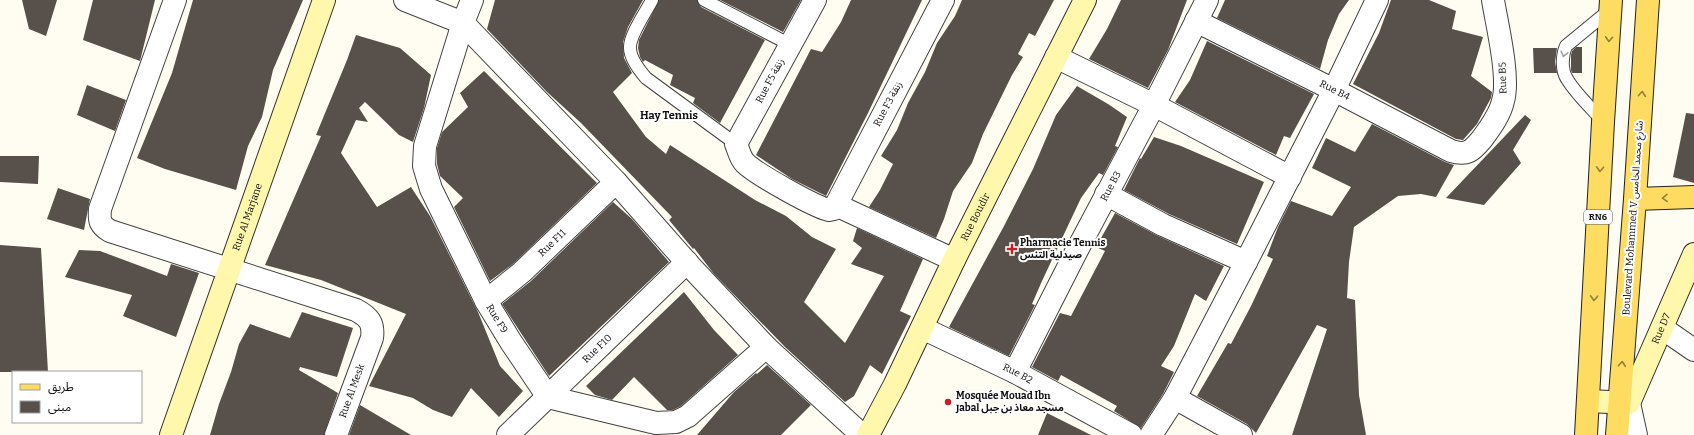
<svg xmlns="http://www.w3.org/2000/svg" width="1694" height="435" font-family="Bitter,'Noto Sans Arabic',serif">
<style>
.building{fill:#58504b}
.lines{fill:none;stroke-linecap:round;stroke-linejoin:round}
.lane-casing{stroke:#424242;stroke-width:14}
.street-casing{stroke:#424242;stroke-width:24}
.secondary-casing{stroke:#313131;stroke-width:24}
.primary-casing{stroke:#202020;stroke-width:24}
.lane{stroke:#fff;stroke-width:12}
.street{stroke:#fff;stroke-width:22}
.secondary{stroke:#fff8ac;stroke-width:22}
.primary{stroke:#fedc62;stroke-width:22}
.oneway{stroke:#92803d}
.oneway2{stroke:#9f9f9f}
.poi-dot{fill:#c71f23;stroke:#fff;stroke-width:1.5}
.labels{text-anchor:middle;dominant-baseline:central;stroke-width:4;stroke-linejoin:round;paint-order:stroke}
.shield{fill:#fff;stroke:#575757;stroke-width:1}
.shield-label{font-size:9px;font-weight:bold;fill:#0f0f0f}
.street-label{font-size:10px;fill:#0f0f0f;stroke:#fff}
.poi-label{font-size:10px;font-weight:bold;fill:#0f0f0f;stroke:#fff;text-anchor:start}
.neighbourhood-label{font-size:11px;font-weight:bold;fill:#0f0f0f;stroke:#fff}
</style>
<rect width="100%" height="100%" fill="#fffdf1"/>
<!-- building -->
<path class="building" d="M 22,0 L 57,0 L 46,36 L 29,29 Z
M 93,0 L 155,0 L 140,61 L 83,40 Z
M 193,0 L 303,0 L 273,70 L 262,117 L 248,146 L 236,190 L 165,169 L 137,158 L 172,73 Z
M 495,0 L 643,0 L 628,27 L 623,42 L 624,58 L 632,73 L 613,92 L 646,137 L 666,154 L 670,145 L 755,200 L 786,216 L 812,237 L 836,249 L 804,302 L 845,343 L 884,276 L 851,264 L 862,248 L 853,241 L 857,228 L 923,259 L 900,311 L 911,316 L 882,374 L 870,365 L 854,396 L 845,402 L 785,347 L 714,274 L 694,248 L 693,249 L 669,220 L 672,217 L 581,123 L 547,92 L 487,29 Z
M 659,0 L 697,0 L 701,7 L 765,40 L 720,123 L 693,103 L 695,98 L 670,85 L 673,75 L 645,60 L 643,62 L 640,57 L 638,48 L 639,40 Z
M 720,0 L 801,0 L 783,32 Z
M 851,0 L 922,0 L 868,113 L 826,196 L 792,179 L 756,155 L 811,49 L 822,52 L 841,22 Z
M 962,0 L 1054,0 L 1035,36 L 1029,33 L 1018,54 L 1023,57 L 1012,75 L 983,134 L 972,163 L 953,191 L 944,219 L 936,238 L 869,207 L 880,190 L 893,164 L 881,156 L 897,130 L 908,103 L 925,72 L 937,43 L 955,16 Z
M 1121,0 L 1187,0 L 1168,50 L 1148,88 L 1089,59 L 1107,29 Z
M 1225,0 L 1349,0 L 1339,14 L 1328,40 L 1320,69 L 1217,18 Z
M 1391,0 L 1429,0 L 1456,11 L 1452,29 L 1483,37 L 1471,76 L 1492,92 L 1491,98 L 1477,124 L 1463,140 L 1456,139 L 1353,84 L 1379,33 Z
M 356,35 L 400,48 L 431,75 L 424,108 L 413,142 L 399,135 L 365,102 L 359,108 L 368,122 L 356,120 L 341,153 L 377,207 L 411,187 L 430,216 L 478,312 L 500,366 L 523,391 L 499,417 L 471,388 L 452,417 L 433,410 L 413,398 L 369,386 L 406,314 L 321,280 L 265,265 L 321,136 L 316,135 L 347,60 Z
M 1207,41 L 1314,94 L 1290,138 L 1284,136 L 1276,155 L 1175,102 L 1190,80 Z
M 1576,47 L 1582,47 L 1582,73 L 1572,73 L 1571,70 L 1571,55 L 1572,51 Z
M 1533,48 L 1557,48 L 1555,62 L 1557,73 L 1534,73 Z
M 484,71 L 597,183 L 514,263 L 490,281 L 454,207 L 463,198 L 440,176 L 437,164 L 437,148 L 442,132 L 468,107 L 460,93 Z
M 87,85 L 126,100 L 115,131 L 77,115 Z
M 1077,86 L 1108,104 L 1127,117 L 1115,146 L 1118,147 L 1103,175 L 1099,173 L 1081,198 L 1042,281 L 1032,304 L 1035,305 L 1009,356 L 949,327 L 1004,226 L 1033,169 L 1056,115 Z
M 1686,113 L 1694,114 L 1694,183 L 1673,177 Z
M 1525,115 L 1531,120 L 1513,150 L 1521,163 L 1484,205 L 1446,198 Z
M 1372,124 L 1445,162 L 1454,165 L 1436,197 L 1421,194 L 1398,196 L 1354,227 L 1349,262 L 1347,298 L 1355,300 L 1359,395 L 1366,435 L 1292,435 L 1327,329 L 1317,325 L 1256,433 L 1247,424 L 1197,396 L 1228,343 L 1231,344 L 1251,306 L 1273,259 L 1267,256 L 1278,227 L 1291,201 L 1332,216 L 1351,187 L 1312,168 L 1326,138 L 1355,152 Z
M 1154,137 L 1181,146 L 1264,182 L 1237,244 L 1169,214 L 1124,190 L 1140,158 L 1141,159 Z
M 0,156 L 39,156 L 38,184 L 0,182 Z
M 58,188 L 90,199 L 84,230 L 47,219 Z
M 613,202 L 632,219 L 669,262 L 549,376 L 502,304 L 531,281 Z
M 1115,213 L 1158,236 L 1224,266 L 1206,301 L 1195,294 L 1174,346 L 1161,366 L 1174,372 L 1163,394 L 1141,428 L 1114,411 L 1117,406 L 1061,375 L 1058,381 L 1032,367 L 1060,313 L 1071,316 L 1105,251 L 1096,247 Z
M 0,245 L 41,248 L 48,372 L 0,372 Z
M 79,250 L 100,251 L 167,276 L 171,264 L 199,273 L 176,337 L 123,316 L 132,295 L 65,277 Z
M 684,292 L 714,330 L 738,355 L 681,406 L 673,410 L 667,410 L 634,377 L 612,400 L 595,395 L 586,386 Z
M 302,312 L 353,328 L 337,377 L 300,367 L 299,370 L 338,393 L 324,435 L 210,435 L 219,404 L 231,372 L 239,344 L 250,324 L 290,338 Z
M 767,365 L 811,405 L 781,435 L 697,435 L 734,392 L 756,373 L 757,374 Z
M 360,405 L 411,435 L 349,435 Z
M 1047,413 L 1091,435 L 1038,435 Z"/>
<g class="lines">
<!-- lane casing -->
<g class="lane-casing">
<path id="lane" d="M 652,0 C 646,12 629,36 630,48 C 630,59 640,71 646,78 L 736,144
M 704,0 L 789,44
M 1603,121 C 1591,108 1576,94 1567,79 C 1561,70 1562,55 1566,46 L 1611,9"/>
</g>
<!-- street casing -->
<g class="street-casing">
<g id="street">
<path d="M 175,0 L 100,209 C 99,221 100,225 110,231 L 356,310 C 369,317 374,323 372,338 L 336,435"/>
<path d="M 405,0 L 463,23 L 616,182 L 690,266 L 766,347 L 862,435"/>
<path id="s1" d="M 472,0 L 463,23 L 425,146 L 424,166 L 431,189 L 486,301 L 511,342 L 548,397 L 656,423 L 676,422 L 688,416 L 766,347"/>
<path d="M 815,0 L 736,144 C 739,151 740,158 745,163 C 756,174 815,207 829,210 L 834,209 L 836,205 L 943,0"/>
<path id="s2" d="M 1196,21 L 1334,90 L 1451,151 C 1467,156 1472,151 1482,139 C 1490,128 1500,115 1503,101 C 1510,78 1497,25 1493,0"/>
<path d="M 1056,57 L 1154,105 L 1290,177"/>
<path d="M 1106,194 L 1163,225 L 1246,262"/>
<path d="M 836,205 L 954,260"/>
<path id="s3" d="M 486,301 L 522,272 L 616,182"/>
<path id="s4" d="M 922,328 L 1015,372 L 1131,435"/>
<path d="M 1662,328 L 1694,350"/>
<path id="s5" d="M 1015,372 L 1075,254 L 1154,105 L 1207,0"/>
<path d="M 1175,398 L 1241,435"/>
<path d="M 1629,403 L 1636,435"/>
<path id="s6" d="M 508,435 L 687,262"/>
<path d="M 1151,435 L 1175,398 L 1246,262 L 1334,90 L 1377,0"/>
</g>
</g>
<!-- secondary casing -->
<g class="secondary-casing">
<g id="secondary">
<path id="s7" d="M 1589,401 L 1629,403 L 1694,254"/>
<path id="s8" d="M 171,435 L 324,0"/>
<path id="s9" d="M 868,435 L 895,384 L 954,260 L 1085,0"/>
</g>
</g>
<!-- primary casing -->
<g class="primary-casing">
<path id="primary" d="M 1635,199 L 1694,197
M 1586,435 L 1603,122 L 1611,0
M 1617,435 L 1635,199 L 1648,0"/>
</g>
<!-- lane -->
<use href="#lane" class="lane"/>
<!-- street -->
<use href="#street" class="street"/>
<!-- secondary -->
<use href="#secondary" class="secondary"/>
<!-- primary -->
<use href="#primary" class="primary"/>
</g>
<!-- one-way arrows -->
<defs><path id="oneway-chevron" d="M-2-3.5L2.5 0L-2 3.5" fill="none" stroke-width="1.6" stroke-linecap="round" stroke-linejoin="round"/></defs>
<g class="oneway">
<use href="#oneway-chevron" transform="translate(1609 39) rotate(94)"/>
<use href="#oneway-chevron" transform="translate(1642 94) rotate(-86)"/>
<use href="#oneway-chevron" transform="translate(1600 169) rotate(93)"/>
<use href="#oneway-chevron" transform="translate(1665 198) rotate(179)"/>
<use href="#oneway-chevron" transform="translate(1594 298) rotate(93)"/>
<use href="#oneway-chevron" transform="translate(1622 364) rotate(-85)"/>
</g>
<use class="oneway2" href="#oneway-chevron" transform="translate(1564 54) rotate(103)"/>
<!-- markers -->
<g class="poi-dot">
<path d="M1010 243h4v4h4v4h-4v4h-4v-4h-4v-4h4z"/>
<circle cx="948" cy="402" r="4"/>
</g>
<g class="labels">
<!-- shield labels -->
<rect class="shield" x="1584" y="210" width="28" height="14" rx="3"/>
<g class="shield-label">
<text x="1598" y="217">RN6</text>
</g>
<!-- street labels -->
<g class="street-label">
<text transform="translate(1503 78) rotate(-92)">Rue B5</text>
<text transform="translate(770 81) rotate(-62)">Rue F5 زنقة</text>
<text stroke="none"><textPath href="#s2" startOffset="155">Rue B4</textPath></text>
<text transform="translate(888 104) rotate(-62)">Rue F3 زنقة</text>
<text stroke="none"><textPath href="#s5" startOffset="209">Rue B3</textPath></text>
<text stroke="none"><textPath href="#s8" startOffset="231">Rue Al Marjane</textPath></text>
<text stroke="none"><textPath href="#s9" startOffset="243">Rue Boudir</textPath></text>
<text transform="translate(1633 218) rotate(-86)">Boulevard Mohammed V شارع محمد الخامس</text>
<text stroke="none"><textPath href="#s3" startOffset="88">Rue F11</textPath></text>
<text stroke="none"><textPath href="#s1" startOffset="343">Rue F9</textPath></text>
<text stroke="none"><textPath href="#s7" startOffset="121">Rue D7</textPath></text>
<text stroke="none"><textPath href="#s6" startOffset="124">Rue F10</textPath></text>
<text stroke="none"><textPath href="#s4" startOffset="106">Rue B2</textPath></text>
<text transform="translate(352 391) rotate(-70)">Rue Al Mesk</text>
</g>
<!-- poi labels -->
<g class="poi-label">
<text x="1020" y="243">Pharmacie Tennis<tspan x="1020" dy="12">صيدلية التنس</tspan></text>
<text x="956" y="396">Mosquée Mouad Ibn<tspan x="956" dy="12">Jabal مسجد معاذ بن جبل</tspan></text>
</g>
<!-- neighbourhood labels -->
<g class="neighbourhood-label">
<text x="669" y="115">Hay Tennis</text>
</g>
</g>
<!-- legend -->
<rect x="12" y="371" width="130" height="52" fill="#ffffff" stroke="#9f9f9f"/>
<rect x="20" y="384" width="20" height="6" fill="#fedc62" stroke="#9f9f9f"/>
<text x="48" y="391" font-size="12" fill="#0f0f0f">طريق</text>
<rect x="20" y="401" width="20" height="12" fill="#58504b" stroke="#9f9f9f"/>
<text x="48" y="411" font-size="12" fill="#0f0f0f">مبنى</text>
</svg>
